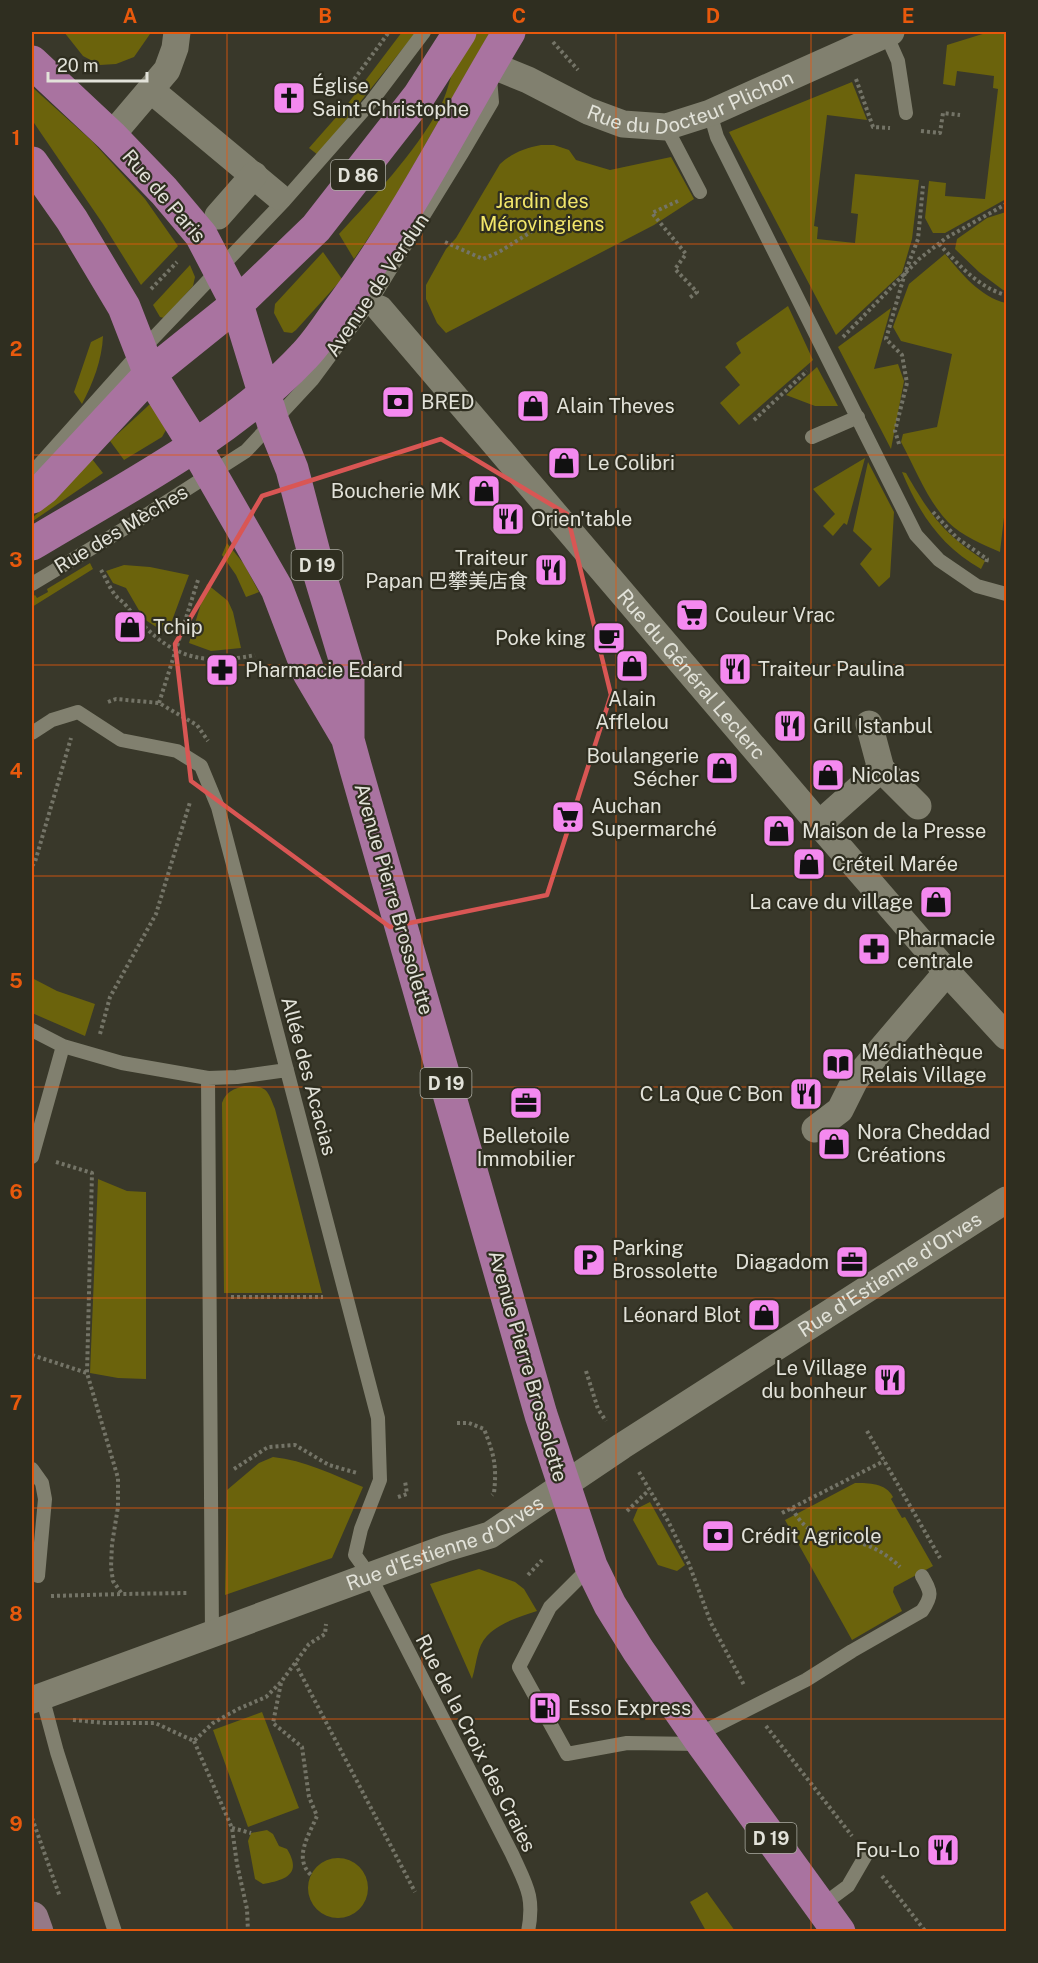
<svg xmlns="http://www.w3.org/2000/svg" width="1038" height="1963" font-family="'Public Sans','Noto Sans SC',sans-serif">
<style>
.green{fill:#6b630c}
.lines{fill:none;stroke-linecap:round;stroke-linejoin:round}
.path{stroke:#747467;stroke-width:4;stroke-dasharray:3 3;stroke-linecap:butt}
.lane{stroke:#81806f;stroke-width:14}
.street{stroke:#81806f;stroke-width:27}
.secondary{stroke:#957987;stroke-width:33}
.primary{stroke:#a973a0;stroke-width:33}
.marked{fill:none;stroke:#d95654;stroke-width:4.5;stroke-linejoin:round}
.grid{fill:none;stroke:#e8590c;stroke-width:1.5;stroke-opacity:0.55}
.labels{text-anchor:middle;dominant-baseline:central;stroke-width:4.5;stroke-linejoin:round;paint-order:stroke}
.shield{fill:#2f2e20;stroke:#acaca2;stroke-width:1.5}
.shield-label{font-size:18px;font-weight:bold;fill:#e2e2d9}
.poi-label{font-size:20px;fill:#e2e2d9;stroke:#2f2e20;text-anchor:start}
.street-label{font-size:20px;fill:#e2e2d9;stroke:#2f2e20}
.park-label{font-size:20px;fill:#f2e66a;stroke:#2f2e20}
.neatline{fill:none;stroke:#e8590c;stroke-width:2}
.grid-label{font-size:20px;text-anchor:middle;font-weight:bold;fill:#e8590c}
</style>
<rect width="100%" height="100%" fill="#39382a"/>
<!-- green -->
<path class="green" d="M 64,32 L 150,32 L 150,34 L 134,57 L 116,64 L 100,65 L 83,56 Z
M 402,32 L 416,32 L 318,155 L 309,148 L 346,106 Z
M 478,32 L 490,32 L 390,206 L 354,259 L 339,234 C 375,195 413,155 439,109 C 447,95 449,80 455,66 C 461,54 470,43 478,32 Z
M 989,32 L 1006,32 L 1006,199 L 945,233 L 933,233 L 925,218 L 929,181 L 946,183 L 945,196 L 985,199 L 998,89 L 993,88 L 994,76 L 957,71 L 955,86 L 943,84 L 947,45 Z
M 852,82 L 867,120 L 827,115 L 814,226 L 818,227 L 817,239 L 855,243 L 858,214 L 851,213 L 855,174 L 919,180 L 912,239 L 902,273 L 836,335 L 729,132 Z
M 32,87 L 92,141 L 145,199 L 178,246 L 141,285 L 103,224 L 32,120 Z
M 541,145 L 554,145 L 569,150 L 576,160 L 610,170 L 671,157 L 694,199 L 654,225 L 446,333 L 437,323 L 426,299 L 426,285 L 446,249 L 456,238 L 500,164 C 512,153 525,148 541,145 Z
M 1006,212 L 1006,291 L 1003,290 L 979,272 L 955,249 L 957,239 L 987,218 Z
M 323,252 L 342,279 L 296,330 L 292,333 L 284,332 L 274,313 L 275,304 Z
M 945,254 C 961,273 980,297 1006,303 L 1006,500 L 1000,552 C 982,544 962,536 948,522 C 927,500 915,468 901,442 L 903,434 L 937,427 L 952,354 L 901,341 L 893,327 L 909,284 Z
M 190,265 L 195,277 L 193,286 L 164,318 L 160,317 L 153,305 Z
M 788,306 L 813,360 L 739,425 L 720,403 L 740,385 L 725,367 L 741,353 L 736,343 Z
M 891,308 L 874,369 L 898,364 L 904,381 L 891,449 L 838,347 Z
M 103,336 C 102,360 93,383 82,404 L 74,392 L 91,342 Z
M 817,367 L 838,406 L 815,406 L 786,395 Z
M 149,405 L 152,405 L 166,430 L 162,437 L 124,460 L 110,441 Z
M 865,458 L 847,525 L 844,523 L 833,536 L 823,526 L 835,514 L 813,489 Z
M 92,459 L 103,473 L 33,521 L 32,518 L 52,501 Z
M 868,462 L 894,512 L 890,577 L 879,587 L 860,564 L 872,549 L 853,531 Z
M 902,472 L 906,473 C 930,515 944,534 985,561 L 981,569 C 941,546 920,515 902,472 Z
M 227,543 L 244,564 L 259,592 L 246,597 L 236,575 L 222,555 Z
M 90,563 L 93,569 L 32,607 L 32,597 L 35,595 L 37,598 L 48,592 L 47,589 Z
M 124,565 L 150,567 L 189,575 L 167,634 L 144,619 L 126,588 L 113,583 L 106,571 Z
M 207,584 L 228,601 L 233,612 L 241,648 L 211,651 L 189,643 Z
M 32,978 L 57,991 L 95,1004 L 85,1036 L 32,1013 Z
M 244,1086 C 267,1086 267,1089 275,1109 L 322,1293 L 224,1293 L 222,1103 C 226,1091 234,1089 244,1086 Z
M 98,1179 L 127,1191 L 146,1192 L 146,1379 L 118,1378 L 90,1373 Z
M 273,1457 C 304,1460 334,1475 363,1487 L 332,1558 L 225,1595 L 227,1490 L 259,1463 Z
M 855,1483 C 869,1483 886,1483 893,1497 L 891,1499 L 902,1518 L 905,1517 L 933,1566 L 894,1587 L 893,1592 L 902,1611 L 852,1640 L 785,1520 Z
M 650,1502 L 685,1565 L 677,1571 L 658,1565 L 633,1520 L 638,1508 Z
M 479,1569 L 515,1582 L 524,1589 L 537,1611 C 516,1618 486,1626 479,1650 C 476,1660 475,1669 472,1679 L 430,1584 Z
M 262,1712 L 299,1808 L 248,1827 L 213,1730 Z
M 267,1830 L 273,1834 L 279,1846 L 287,1849 C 303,1875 284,1880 263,1884 L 255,1879 L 248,1841 L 251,1833 Z
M308 1888a30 30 0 1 1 60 0a30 30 0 1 1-60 0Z
M 707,1892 L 735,1931 L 706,1931 L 690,1902 Z"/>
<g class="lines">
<!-- path -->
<path class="path" d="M 553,42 L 578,70
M 856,79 L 873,127 L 890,128
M 347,89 L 389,32
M 921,131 L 940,133 L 943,113 L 960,115
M 678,201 L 652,213 L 686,254 L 675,269 L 697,292 L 688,299
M 445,242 L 483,259 L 499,252 L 534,230
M 939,244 C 958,264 979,288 1006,295
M 151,289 L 177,262
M 843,337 L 919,259 L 946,238 L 1006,204
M 754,420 L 807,371
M 899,444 L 895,431 L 907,383 L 902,355 L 886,339 L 905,273 L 918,239 L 923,186
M 933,512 L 957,538 L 987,559 L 986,563
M 101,570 C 106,578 110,590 117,597 C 119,600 122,601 124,603 C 163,652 192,668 255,655
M 108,702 L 116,699 L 159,703 L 197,725 L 208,741
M 159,703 L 198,580
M 32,866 L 35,862 L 71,738
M 100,1034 L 110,997 L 156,914 L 190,802
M 56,1162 L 92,1173 L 87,1373 L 118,1478 L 118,1507 L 112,1544 L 111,1567 L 113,1581 L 122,1594 L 188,1593
M 231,1297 L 323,1297
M 32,1355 L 87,1373
M 586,1371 L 598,1409 L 606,1421
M 457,1423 L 469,1423 L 484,1429 C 494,1454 497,1466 494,1493 L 492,1495
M 867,1431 L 940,1558
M 234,1469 L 268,1447 L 295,1445 L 329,1465 L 357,1473
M 639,1472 L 668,1521 L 689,1564 L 711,1623 L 744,1685
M 398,1497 L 407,1494 L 405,1481
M 792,1508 C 809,1540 829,1536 860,1543 C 875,1547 889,1556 900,1567
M 627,1511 L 649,1490
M 782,1513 L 884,1461
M 528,1575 L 542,1560
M 51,1596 L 122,1594
M 295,1663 L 415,1892
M 281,1683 L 273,1723 L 302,1747 L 309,1797 L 317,1816 C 309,1835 293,1858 311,1875
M 73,1720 L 105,1723 L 155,1723 L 194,1741 L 213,1723 L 238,1709 L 266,1697 L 281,1682 L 309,1644 L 325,1634 L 326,1624
M 766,1726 L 852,1836
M 194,1741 L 232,1828 L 237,1864 L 247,1909 L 248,1932
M 32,1818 L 60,1897
M 232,1828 L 251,1833
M 882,1876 L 926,1932"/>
<!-- lane -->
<path class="lane" d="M 886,34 L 898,61 L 906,113
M 710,113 L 717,137 L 916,535 L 939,560 L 977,586 L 1006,594
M 666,127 L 700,192
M 812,437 L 858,417
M 32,473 L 141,351 L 284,201 L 371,102 L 424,32
M 32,584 L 137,521 L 246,451 L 312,380 L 372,299 L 462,153 L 492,102 L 490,78
M 32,733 L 52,720 L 78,712 L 121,740 L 177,751 L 201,766 L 218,807 L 378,1418 L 380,1480 L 361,1529 L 355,1555 L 370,1576 L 512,1854 C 526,1885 535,1896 528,1932
M 32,1030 L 63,1046 L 122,1063 L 208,1078 L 237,1077 L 287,1070
M 208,1078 L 212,1634
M 32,1157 L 63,1046
M 32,1469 L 42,1483 L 45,1499 L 38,1576
M 591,1566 L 550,1607 L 519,1667 L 567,1754 L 627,1743 L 700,1744
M 42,1696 L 57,1752 L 115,1932
M 697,1735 L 806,1680 L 852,1651 L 922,1611 C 933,1595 931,1592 922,1576
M 821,1906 L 848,1886 L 866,1855"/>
<!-- street -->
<g class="street">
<path id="s1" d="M 489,64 L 528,80 L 588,111 L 623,124 L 666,127 L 710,113 L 891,32"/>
<path d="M 158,96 L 278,196"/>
<path d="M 111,136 L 167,70 L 175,48 L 177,32"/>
<path d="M 218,216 L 254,175"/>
<path id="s2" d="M 380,309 L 819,824 L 947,972 L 1006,1036"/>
<path d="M 869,724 L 881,769"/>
<path d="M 819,824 L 881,769 L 918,806"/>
<path d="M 815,1129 L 840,1110 L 855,1080 L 947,972"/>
<path id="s3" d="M 32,1700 L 446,1548 L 490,1535 L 622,1446 L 1006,1200"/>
</g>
<!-- secondary -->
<path class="secondary" d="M 32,1918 L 37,1932"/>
<!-- primary -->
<path class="primary" d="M 32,62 L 111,136 L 164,191 L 201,235 L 237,304 L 273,422 L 292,469 L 319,572 L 348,669 L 348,740 L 356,769 L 541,1415 L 591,1566 L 610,1605 L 638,1650 L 703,1744 L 839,1932
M 32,163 L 72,220 L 124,307 L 150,374 L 195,446 L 277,589 L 309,673 L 348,739
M 32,497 L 44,488 L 150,374 L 237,304 L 316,228 L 419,96 L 460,32
M 32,544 C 123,489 230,435 303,357 C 319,341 331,320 344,303 C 407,218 455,122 509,32"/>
</g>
<!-- marked area -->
<path class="marked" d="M 441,439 L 567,514 L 611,695 L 547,895 L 390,927 L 191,781 L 175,644 L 262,496 Z"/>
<!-- grid -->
<path class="grid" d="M 227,32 L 227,1932M 422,32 L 422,1932M 616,32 L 616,1932M 811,32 L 811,1932M 32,244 L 1006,244M 32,455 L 1006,455M 32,665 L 1006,665M 32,876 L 1006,876M 32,1087 L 1006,1087M 32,1298 L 1006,1298M 32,1508 L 1006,1508M 32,1719 L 1006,1719"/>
<!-- icons -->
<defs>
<g id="church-square" transform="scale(1.725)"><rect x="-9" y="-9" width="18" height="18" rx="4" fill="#f489ef" stroke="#2f2e20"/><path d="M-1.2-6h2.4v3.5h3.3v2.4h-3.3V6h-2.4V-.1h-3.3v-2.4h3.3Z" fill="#111"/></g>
<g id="bank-square" transform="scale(1.725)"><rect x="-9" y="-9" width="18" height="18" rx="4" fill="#f489ef" stroke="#2f2e20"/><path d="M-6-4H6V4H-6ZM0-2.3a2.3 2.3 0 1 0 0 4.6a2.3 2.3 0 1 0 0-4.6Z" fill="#111"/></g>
<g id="shop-square" transform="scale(1.725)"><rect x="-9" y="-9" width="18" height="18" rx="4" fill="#f489ef" stroke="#2f2e20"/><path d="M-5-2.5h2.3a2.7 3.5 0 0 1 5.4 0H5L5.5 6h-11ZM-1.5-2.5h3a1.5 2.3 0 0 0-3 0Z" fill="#111"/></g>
<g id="restaurant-square" transform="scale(1.725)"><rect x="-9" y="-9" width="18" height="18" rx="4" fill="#f489ef" stroke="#2f2e20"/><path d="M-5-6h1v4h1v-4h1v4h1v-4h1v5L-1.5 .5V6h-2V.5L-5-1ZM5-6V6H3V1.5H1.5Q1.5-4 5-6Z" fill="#111"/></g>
<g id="supermarket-square" transform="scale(1.725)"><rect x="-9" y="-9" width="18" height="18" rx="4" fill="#f489ef" stroke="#2f2e20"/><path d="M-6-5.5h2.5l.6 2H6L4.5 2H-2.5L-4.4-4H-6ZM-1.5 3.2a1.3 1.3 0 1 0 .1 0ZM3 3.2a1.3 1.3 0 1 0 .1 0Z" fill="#111"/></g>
<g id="cafe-square" transform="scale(1.725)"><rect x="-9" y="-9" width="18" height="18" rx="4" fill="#f489ef" stroke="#2f2e20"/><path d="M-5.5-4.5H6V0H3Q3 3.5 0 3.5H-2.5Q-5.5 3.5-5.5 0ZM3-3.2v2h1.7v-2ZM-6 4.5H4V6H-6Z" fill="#111"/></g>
<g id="pharmacy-square" transform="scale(1.725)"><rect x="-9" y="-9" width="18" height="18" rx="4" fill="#f489ef" stroke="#2f2e20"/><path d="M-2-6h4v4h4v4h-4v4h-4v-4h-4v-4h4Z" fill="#111"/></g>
<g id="library-square" transform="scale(1.725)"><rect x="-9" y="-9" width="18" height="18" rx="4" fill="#f489ef" stroke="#2f2e20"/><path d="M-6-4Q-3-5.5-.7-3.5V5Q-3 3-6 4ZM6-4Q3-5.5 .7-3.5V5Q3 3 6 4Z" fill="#111"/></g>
<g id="office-square" transform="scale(1.725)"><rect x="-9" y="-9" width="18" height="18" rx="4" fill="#f489ef" stroke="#2f2e20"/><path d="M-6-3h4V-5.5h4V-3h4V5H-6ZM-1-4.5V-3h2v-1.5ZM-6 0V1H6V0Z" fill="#111"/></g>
<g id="parking-square" transform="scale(1.725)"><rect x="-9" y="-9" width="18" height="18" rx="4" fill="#f489ef" stroke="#2f2e20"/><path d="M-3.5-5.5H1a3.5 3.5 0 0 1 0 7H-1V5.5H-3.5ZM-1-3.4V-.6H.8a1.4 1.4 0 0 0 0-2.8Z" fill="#111"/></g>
<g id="fuel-square" transform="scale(1.725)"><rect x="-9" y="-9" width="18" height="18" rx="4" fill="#f489ef" stroke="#2f2e20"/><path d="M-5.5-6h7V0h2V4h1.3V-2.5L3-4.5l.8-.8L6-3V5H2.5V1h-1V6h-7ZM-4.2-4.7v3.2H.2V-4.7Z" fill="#111"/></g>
</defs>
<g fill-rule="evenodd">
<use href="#church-square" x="289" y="98"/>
<use href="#bank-square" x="398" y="402"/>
<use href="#shop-square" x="533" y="406"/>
<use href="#shop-square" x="564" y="463"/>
<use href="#shop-square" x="484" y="491"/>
<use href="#restaurant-square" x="508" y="519"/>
<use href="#restaurant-square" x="551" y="570"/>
<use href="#supermarket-square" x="692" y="615"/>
<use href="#shop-square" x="130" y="627"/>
<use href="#cafe-square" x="609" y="638"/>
<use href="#shop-square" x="632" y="666"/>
<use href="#restaurant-square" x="735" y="669"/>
<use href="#pharmacy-square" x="222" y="670"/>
<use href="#restaurant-square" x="790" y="726"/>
<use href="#shop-square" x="722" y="768"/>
<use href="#shop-square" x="828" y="775"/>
<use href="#supermarket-square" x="568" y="817"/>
<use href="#shop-square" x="779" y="831"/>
<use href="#shop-square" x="809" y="864"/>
<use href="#shop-square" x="936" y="902"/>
<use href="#pharmacy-square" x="874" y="949"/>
<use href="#library-square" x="838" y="1064"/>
<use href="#restaurant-square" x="806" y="1094"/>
<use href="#office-square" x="526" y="1103"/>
<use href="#shop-square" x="834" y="1144"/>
<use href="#parking-square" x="589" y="1260"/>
<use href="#office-square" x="852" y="1262"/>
<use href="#shop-square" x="764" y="1315"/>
<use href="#restaurant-square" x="890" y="1380"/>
<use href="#bank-square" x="718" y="1536"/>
<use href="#fuel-square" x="545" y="1708"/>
<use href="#restaurant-square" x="943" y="1850"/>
</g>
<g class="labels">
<!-- shield labels -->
<g class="shield">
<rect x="331" y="160" width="54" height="30" rx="4.5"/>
<rect x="291.5" y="550" width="51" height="30" rx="4.5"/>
<rect x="420.5" y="1068" width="51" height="30" rx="4.5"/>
<rect x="745.5" y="1823" width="51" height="30" rx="4.5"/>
</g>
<g class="shield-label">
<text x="358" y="175">D 86</text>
<text x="317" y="565">D 19</text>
<text x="446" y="1083">D 19</text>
<text x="771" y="1838">D 19</text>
</g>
<!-- poi labels -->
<g class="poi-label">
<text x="312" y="86">Église<tspan x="312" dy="23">Saint-Christophe</tspan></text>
<text x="421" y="402">BRED</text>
<text x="556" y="406">Alain Theves</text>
<text x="587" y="463">Le Colibri</text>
<text x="461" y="491" text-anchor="end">Boucherie MK</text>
<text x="531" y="519">Orien'table</text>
<text x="528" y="558" text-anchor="end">Traiteur<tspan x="528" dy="23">Papan 巴攀美店食</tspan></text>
<text x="715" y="615">Couleur Vrac</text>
<text x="153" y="627">Tchip</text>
<text x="586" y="638" text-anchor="end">Poke king</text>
<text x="758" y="669">Traiteur Paulina</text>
<text x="245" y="670">Pharmacie Edard</text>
<text x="632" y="699" text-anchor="middle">Alain<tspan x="632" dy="23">Afflelou</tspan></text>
<text x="813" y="726">Grill Istanbul</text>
<text x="699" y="756" text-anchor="end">Boulangerie<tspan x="699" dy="23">Sécher</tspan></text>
<text x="851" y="775">Nicolas</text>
<text x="591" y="806">Auchan<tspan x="591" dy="23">Supermarché</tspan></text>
<text x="802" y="831">Maison de la Presse</text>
<text x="832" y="864">Créteil Marée</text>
<text x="913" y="902" text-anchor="end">La cave du village</text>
<text x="897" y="938">Pharmacie<tspan x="897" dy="23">centrale</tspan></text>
<text x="861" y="1052">Médiathèque<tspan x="861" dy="23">Relais Village</tspan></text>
<text x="783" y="1094" text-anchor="end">C La Que C Bon</text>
<text x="857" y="1132">Nora Cheddad<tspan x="857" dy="23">Créations</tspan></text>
<text x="526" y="1136" text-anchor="middle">Belletoile<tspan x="526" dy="23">Immobilier</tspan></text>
<text x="612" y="1248">Parking<tspan x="612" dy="23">Brossolette</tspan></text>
<text x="829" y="1262" text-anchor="end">Diagadom</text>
<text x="741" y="1315" text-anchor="end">Léonard Blot</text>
<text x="867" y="1368" text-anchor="end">Le Village<tspan x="867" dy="23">du bonheur</tspan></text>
<text x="741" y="1536">Crédit Agricole</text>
<text x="568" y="1708">Esso Express</text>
<text x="920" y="1850" text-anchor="end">Fou-Lo</text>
</g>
<!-- street labels -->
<g class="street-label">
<text stroke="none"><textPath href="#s1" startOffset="218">Rue du Docteur Plichon</textPath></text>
<text transform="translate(164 196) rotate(49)">Rue de Paris</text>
<text transform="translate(377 285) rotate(-56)">Avenue de Verdun</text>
<text transform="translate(121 529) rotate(-31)">Rue des Mèches</text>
<text stroke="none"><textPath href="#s2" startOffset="480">Rue du Général Leclerc</textPath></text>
<text transform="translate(394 899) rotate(74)">Avenue Pierre Brossolette</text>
<text transform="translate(309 1076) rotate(75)">Allée des Acacias</text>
<text stroke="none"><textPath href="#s3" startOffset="964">Rue d'Estienne d'Orves</textPath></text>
<text transform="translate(528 1366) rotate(74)">Avenue Pierre Brossolette</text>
<text stroke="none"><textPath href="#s3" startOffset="442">Rue d'Estienne d'Orves</textPath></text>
<text transform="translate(476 1743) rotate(63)">Rue de la Croix des Craies</text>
</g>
<!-- park labels -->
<g class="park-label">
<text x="542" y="201">Jardin des<tspan x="542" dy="23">Mérovingiens</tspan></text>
</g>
</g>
<!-- border -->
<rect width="1038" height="1963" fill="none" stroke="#2f2e20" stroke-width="66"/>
<!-- scale -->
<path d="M48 72v9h99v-9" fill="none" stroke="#e2e2d9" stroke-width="3"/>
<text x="57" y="72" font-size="18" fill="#e2e2d9" stroke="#2f2e20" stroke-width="4.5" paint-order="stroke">20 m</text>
<rect x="33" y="33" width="972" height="1897" class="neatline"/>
<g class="grid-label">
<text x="130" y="23">A</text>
<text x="325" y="23">B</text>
<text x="519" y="23">C</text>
<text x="713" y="23">D</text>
<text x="908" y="23">E</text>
<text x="16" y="145">1</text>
<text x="16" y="356">2</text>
<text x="16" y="567">3</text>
<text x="16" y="778">4</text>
<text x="16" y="988">5</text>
<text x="16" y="1199">6</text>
<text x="16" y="1410">7</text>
<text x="16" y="1621">8</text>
<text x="16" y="1831">9</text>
</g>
</svg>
